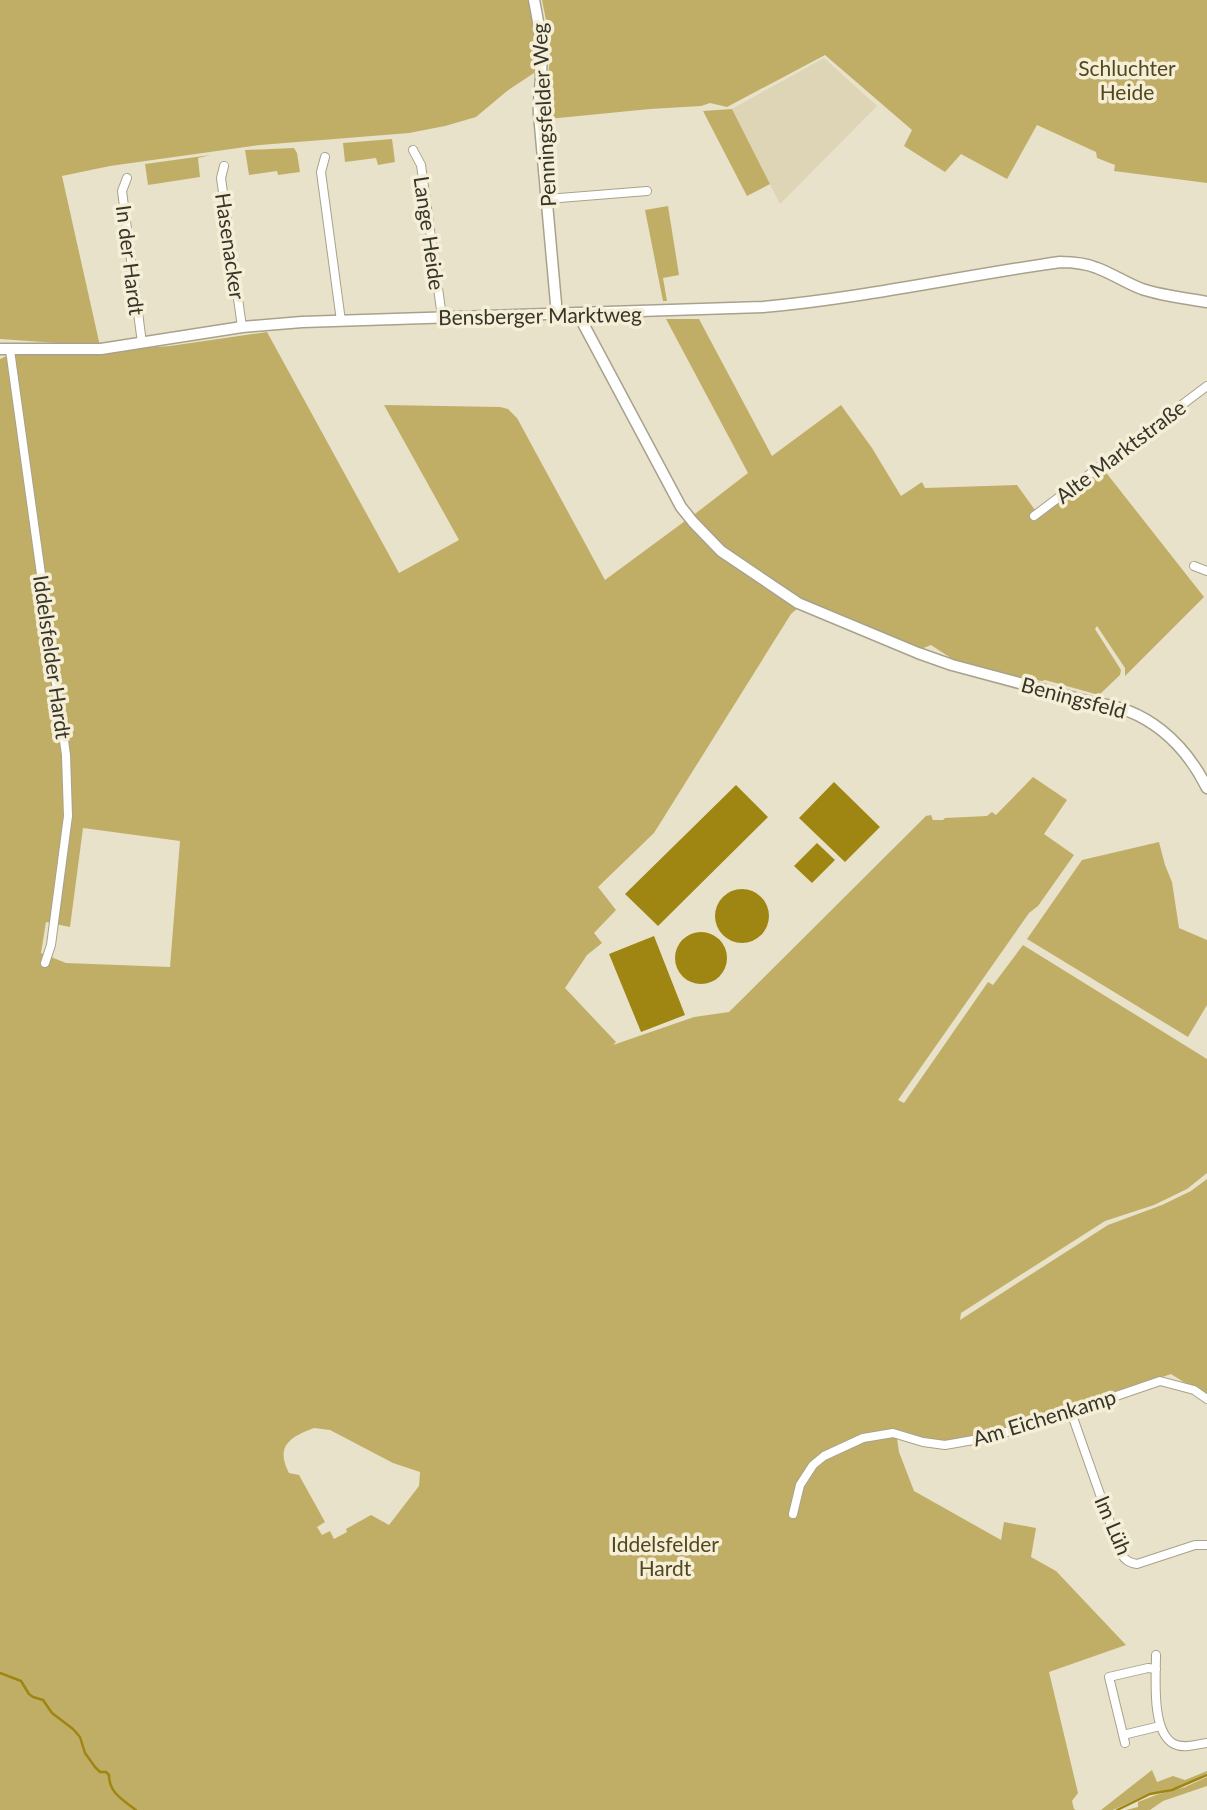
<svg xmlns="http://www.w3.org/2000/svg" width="1207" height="1810" font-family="Lato,sans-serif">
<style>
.built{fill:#ddd5b6}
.green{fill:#c1ae66;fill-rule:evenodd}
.water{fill:#9f8612}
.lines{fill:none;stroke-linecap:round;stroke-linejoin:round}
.stream{stroke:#9f8612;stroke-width:2.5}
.minor-casing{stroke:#a8a28c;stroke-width:10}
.tertiary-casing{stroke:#a8a28c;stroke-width:13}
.minor{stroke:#fff;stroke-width:8}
.tertiary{stroke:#fff;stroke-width:10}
.labels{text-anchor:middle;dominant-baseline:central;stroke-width:7;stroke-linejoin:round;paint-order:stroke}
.park-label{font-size:21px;fill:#52471d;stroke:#f5efd7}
.street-label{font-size:21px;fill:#37342b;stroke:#f5efd7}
</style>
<rect width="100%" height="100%" fill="#e8e2ca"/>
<!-- built -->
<path class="built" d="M 824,58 L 877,106 L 780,204 L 732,109 Z"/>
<!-- green -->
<path class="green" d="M 0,0 L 529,0 L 537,42 L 537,71 L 507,91 L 476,117 L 445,126 L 409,133 L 260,145 L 110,166 L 62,176 L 100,346 L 0,339 Z
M 542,0 L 1207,0 L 1207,183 L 1114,171 L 1115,165 L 1097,158 L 1096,152 L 1037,125 L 1007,179 L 961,154 L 945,172 L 904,146 L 912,130 L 825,55 L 727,107 L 710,103 L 701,106 L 650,109 L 548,119 L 546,89 L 550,60 L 550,40 Z
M 732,109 L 770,184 L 747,196 L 703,111 Z
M 392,139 L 395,162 L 378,165 L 376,158 L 345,162 L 343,143 Z
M 294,148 L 297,153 L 300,172 L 278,175 L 277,171 L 249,175 L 245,150 Z
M 211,155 L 198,158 L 200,177 L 148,185 L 145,164 Z
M 668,206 L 679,275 L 663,278 L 667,301 L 663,301 L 645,210 Z
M 666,319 L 699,319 L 772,456 L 841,405 L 872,448 L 901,496 L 922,482 L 925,488 L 1017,485 L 1040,517 L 1104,470 L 1204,597 L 1125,676 L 1125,668 L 1097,626 L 1095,629 L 1121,670 L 1120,675 L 1099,695 L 1045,680 L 1042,681 L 1008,676 L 957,662 L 931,645 L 921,649 L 805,601 L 738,560 L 691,517 L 748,473 Z
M 267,332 L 399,573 L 459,540 L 384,405 L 500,407 L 508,409 L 517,418 L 605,580 L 685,521 L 709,545 L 800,606 L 791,614 L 654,833 L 598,887 L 616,910 L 594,933 L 602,943 L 587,955 L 565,988 L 616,1042 L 613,1045 L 694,1017 L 729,1012 L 926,816 L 931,815 L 933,820 L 943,820 L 945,818 L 987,816 L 992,812 L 996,815 L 1033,777 L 1067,800 L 1044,834 L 1074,855 L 1038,906 L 1029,913 L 898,1100 L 904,1103 L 988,982 L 993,985 L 1023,945 L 1207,1059 L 1207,1173 L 1187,1189 L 1154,1205 L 1105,1221 L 961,1313 L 960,1320 L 1108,1225 L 1162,1205 L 1191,1191 L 1207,1179 L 1207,1397 L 1171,1374 L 1105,1397 L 1105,1394 L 969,1440 L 935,1442 L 897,1438 L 899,1452 L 914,1491 L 1001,1540 L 1004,1522 L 1036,1528 L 1031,1557 L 1056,1571 L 1126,1645 L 1049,1672 L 1078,1793 L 1072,1801 L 1074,1809 L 1076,1810 L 0,1810 L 0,359 L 13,353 L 101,351 L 170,346 ZM 83,828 L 180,841 L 170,967 L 66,963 L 41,953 L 46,922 L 70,927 ZM 314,1428 L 330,1430 L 393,1463 L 420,1472 L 419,1486 L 389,1525 L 371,1515 L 346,1529 L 347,1532 L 334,1539 L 330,1531 L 322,1535 L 317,1527 L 325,1522 L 299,1475 L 289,1473 C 275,1446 290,1437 314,1428 Z
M 1159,842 L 1165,865 L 1172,882 L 1179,928 L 1207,940 L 1207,1005 L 1188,1037 L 1027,939 L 1082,860 Z
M 1152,1770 L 1157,1782 L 1173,1776 L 1185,1780 L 1207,1771 L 1207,1773 L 1186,1785 L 1144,1796 L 1113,1810 L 1101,1810 Z
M 1207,1777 L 1207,1786 L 1163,1801 L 1150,1810 L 1126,1810 L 1138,1807 L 1138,1802 L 1156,1795 L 1185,1787 Z"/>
<!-- water -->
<path class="water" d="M 834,782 L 880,827 L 845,862 L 799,818 Z
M 736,785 L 768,817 L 658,926 L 625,894 Z
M 817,843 L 835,860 L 812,883 L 794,866 Z
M715 916a27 27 0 1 1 54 0a27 27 0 1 1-54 0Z
M675 958a26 26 0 1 1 52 0a26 26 0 1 1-52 0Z
M 654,936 L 685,1015 L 641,1032 L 609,954 Z"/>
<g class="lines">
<!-- stream -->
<path class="stream" d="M 0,1673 L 21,1681 L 29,1694 L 33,1697 L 43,1700 L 52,1713 L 73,1729 L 80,1737 L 85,1753 L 95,1767 L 100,1772 L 106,1772 L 109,1775 C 109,1793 123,1800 136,1810
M 1117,1810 L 1150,1794 L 1172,1790 L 1207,1775"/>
<!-- minor casing -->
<g class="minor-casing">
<path id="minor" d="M 413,150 L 421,165 L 442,317
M 325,157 L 321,172 L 341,321
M 224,166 L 221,178 L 242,327
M 127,178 L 122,191 L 142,343
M 547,199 L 647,191
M 10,350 L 66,755 L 68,816 L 51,945 L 45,963
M 1034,516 L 1207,386
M 1194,566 L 1207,571
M 1071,1412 L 1121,1554 C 1126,1561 1130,1563 1137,1564 L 1195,1545 L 1207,1545
M 793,1514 L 800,1485 L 813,1465 L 824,1456 L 863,1438 L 893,1433 L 923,1442 L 945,1445 L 979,1439 L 1026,1427 L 1160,1381 L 1194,1390 L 1207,1399
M 1156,1655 C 1156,1678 1151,1732 1174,1744 C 1184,1749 1197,1744 1207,1743
M 1123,1735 L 1160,1726
M 1125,1743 L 1109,1677 L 1148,1668 L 1156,1669"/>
</g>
<!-- tertiary casing -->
<g class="tertiary-casing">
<path id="tertiary" d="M 534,0 C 539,25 543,48 541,74 C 541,87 538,100 539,114 L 557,315
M 578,314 L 681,507 L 693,522 L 721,551 L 798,603 L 918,653 L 952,665 L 1094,703 C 1146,708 1184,742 1207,788
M 0,349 L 101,349 L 242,327 L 302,322 L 763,307 C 863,298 961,276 1060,262 C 1073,262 1085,263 1097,268 C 1113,274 1126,283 1142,289 C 1163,296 1185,298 1207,302"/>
</g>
<!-- minor -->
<use href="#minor" class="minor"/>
<!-- tertiary -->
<use href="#tertiary" class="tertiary"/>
</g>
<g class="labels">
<!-- park labels -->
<g class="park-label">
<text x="1127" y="67">Schluchter<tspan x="1127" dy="24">Heide</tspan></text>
<text x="665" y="1543">Iddelsfelder<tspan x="665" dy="24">Hardt</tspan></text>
</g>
<!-- street labels -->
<g class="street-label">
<text transform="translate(543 115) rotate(-93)">Penningsfelder Weg</text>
<text transform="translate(430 233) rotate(82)">Lange Heide</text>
<text transform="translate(231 246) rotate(82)">Hasenacker</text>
<text transform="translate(131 260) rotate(83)">In der Hardt</text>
<text transform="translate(540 315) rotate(-1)">Bensberger Marktweg</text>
<text transform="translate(1120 451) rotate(-37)">Alte Marktstraße</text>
<text transform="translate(53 657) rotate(82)">Iddelsfelder Hardt</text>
<text transform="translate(1074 697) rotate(15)">Beningsfeld</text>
<text transform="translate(1044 1417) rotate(-17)">Am Eichenkamp</text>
<text transform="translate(1114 1525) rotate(67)">Im Lüh</text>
</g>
</g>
</svg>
